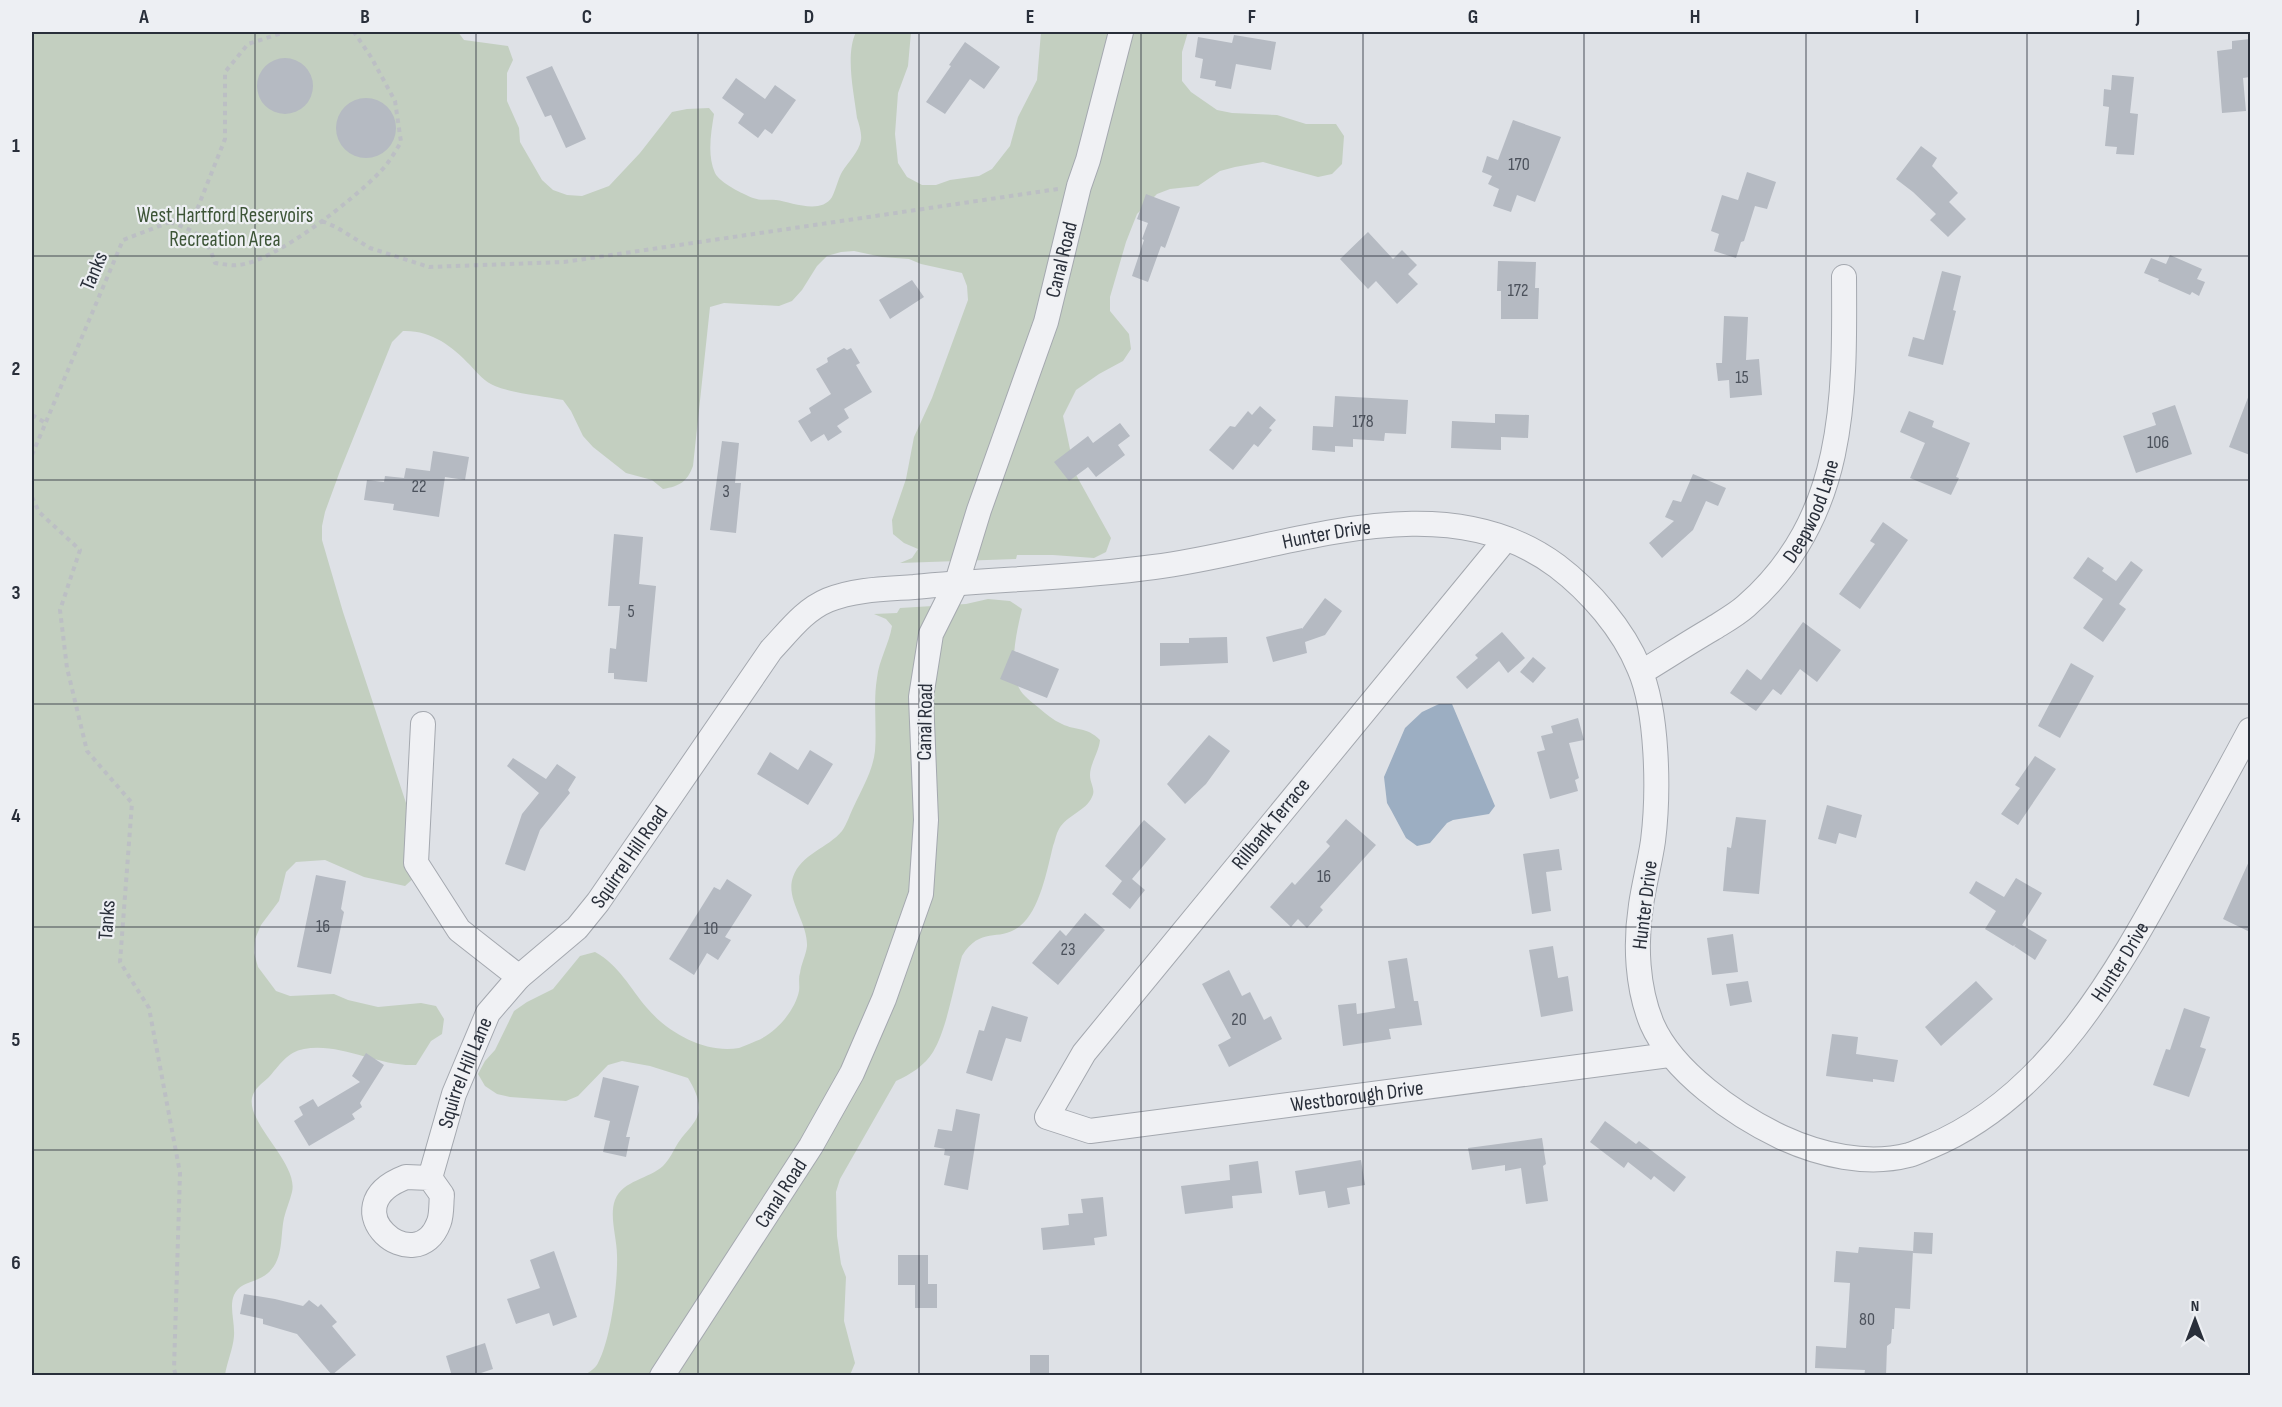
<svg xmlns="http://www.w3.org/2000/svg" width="2282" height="1407" font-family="'Sofia Sans Condensed',sans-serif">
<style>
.green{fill:#c3cfc0}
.water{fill:#9caec2}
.building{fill:#b5bac2}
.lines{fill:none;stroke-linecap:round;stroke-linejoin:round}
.minor-casing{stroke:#a4a8af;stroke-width:26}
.path{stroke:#bcbfc4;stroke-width:4;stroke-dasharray:4.5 4.5;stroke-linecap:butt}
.minor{stroke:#f0f1f4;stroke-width:24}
.grid{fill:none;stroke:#292f3a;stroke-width:1.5;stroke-opacity:0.55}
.labels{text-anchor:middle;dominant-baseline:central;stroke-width:4.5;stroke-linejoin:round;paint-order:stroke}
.number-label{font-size:18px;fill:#4c525c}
.park-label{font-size:21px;fill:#3d5537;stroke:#edeff3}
.street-label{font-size:21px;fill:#292f3a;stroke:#edeff3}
.neatline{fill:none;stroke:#292f3a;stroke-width:2}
.grid-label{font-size:20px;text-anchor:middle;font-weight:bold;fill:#292f3a}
</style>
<rect width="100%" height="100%" fill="#dee1e6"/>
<!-- green -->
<path class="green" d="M 32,32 L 458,32 L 464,40 L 508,46 L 513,60 L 507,73 L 507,101 L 519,128 L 520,142 L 542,180 L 553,190 L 567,195 L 582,196 L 609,186 L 640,153 L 672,112 L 687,109 L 709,108 L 714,114 C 711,133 707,155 715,173 C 720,183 743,194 753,198 C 761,201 768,199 776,200 C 791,202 821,215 832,197 C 836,189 838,179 842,172 C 848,162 859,152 861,140 C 862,134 859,124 857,118 C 854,93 845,55 856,32 L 911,32 L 908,66 L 898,93 L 895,134 L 898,163 L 907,177 L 922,185 L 936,185 L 950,180 L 979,176 L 992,169 L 1010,146 L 1018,117 L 1037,80 L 1041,32 L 1188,32 L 1182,52 L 1182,81 L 1191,92 L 1217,110 L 1232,113 L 1277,115 L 1306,124 L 1336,124 L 1344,136 L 1342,164 L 1332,174 L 1318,177 L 1263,162 L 1235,167 L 1220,171 L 1198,186 L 1170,189 L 1157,194 L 1137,214 L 1126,242 L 1110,297 L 1110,311 L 1129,334 L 1131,349 L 1123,361 L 1099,374 L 1076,390 L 1063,416 L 1075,473 L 1111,538 L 1106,552 L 1094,558 L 1053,555 L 1017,555 L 1016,559 L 900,563 L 912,558 L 918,549 L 904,543 L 893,534 L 892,520 L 906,479 L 914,437 L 932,398 L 968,300 L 967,286 L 962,273 L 921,264 L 909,259 L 882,257 L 854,251 L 841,252 L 827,256 L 817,266 L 802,290 L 792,301 L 779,306 L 724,303 L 710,307 L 693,466 C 687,482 680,486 663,489 L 652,480 L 626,473 L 593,447 L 583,436 L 571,411 L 563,400 C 544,396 511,393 495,386 C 485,382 477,373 470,365 C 452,346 431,330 403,331 L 392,342 L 340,471 L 325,512 L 322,526 L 322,540 L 343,612 L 407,806 L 416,876 L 405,886 L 364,877 L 325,860 L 296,862 L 286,872 L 279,901 L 261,925 L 255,939 L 254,953 L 258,967 L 276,991 L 290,996 L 334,994 L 348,1000 L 378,1007 L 421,1003 L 436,1006 L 444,1019 L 442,1034 L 431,1041 L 416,1065 C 379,1067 340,1042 304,1049 C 287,1052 279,1066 269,1077 C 263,1083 254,1088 252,1098 C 247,1124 299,1164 292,1192 C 290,1201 286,1209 284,1218 C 280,1237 284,1259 268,1273 C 257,1283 240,1281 234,1295 C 229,1307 235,1322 234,1336 C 233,1349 227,1362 225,1375 L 32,1375 Z
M 988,599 L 1010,601 L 1022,609 C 1017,630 1008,668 1019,688 C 1023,696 1032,702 1039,708 C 1046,714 1053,720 1062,724 C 1076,731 1086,726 1100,740 C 1099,752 1090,764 1090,775 C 1090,784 1096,789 1092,797 C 1086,811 1067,815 1059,829 C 1056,834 1055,841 1053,846 C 1047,870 1040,910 1020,926 C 1000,943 981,925 962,956 C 954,984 947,1029 933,1052 C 925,1065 910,1075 896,1081 L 840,1179 L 836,1192 L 837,1236 L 841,1264 L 846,1277 L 844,1321 L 855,1363 L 850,1375 L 585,1375 C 589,1372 596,1368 598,1363 C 611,1339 618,1282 617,1255 C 617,1238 609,1216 615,1200 C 623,1180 649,1179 663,1166 C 670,1159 673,1151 678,1143 C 683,1135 690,1129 695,1121 C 704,1108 696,1091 688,1078 L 650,1066 L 622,1061 L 608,1065 L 578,1096 L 566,1101 L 510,1097 L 497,1094 L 485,1086 L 478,1074 L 485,1061 L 495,1050 L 514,1011 L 527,1002 L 553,989 L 580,956 L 595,952 C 619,965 630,988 647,1008 C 668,1033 706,1054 739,1048 C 745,1046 751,1043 756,1041 C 775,1034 795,1011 799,991 C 800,985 798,979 800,973 C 801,964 806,955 807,946 C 808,922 785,899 793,877 C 801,854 828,848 842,831 C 847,824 850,814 854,806 C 862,789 873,770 875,751 C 877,727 873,702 877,678 C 879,660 889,644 892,626 L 886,619 L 874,614 L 897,613 L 900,608 L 966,604 Z"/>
<!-- water -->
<path class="water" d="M 1439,704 L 1452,704 L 1495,806 L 1489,814 L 1453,820 L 1447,823 L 1430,843 L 1417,846 L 1406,838 L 1391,810 L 1387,803 L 1384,777 L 1405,728 L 1422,712 Z"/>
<!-- building -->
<path class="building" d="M 1234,35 L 1276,42 L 1271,70 L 1236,64 L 1231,89 L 1215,86 L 1216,81 L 1200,78 L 1203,59 L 1195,57 L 1198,37 L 1232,43 Z
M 2250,39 L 2250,77 L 2243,78 L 2246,111 L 2222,113 L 2217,51 L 2232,49 L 2232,41 Z
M 965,42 L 1000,67 L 984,89 L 970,79 L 945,114 L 926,102 L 951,66 L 949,65 Z
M257 86a28 28 0 1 1 56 0a28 28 0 1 1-56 0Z
M 552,66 L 586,139 L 566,148 L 551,115 L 545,117 L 526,77 Z
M 2112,75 L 2134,77 L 2130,113 L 2138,114 L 2134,155 L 2116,154 L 2117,147 L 2105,146 L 2109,107 L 2103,106 L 2104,89 L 2111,90 Z
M 736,78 L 765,99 L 775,85 L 796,100 L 772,134 L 765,129 L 758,138 L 738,123 L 744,114 L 722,98 Z
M336 128a30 30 0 1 1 60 0a30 30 0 1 1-60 0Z
M 1513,120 L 1561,137 L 1535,202 L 1517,195 L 1511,212 L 1493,206 L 1499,189 L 1488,184 L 1492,176 L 1482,172 L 1487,156 L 1498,160 Z
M 1921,146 L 1937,158 L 1932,166 L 1958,193 L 1949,202 L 1966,219 L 1948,237 L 1930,220 L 1936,214 L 1913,192 L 1896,179 Z
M 1747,172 L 1776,182 L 1767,209 L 1755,206 L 1744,241 L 1741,242 L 1736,258 L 1714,251 L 1719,234 L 1711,231 L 1722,195 L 1738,200 Z
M 1146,194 L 1180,207 L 1165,248 L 1161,246 L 1148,282 L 1132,276 L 1144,240 L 1142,239 L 1148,223 L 1137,219 Z
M 1368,232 L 1393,259 L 1402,250 L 1417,265 L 1408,274 L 1418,284 L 1397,304 L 1376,281 L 1368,289 L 1340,259 Z
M 2170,255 L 2202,269 L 2197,279 L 2205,282 L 2199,296 L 2192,292 L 2190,295 L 2158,281 L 2159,279 L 2144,273 L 2151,258 L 2166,264 Z
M 1498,261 L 1536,262 L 1535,288 L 1539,288 L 1538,319 L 1501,319 L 1501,291 L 1497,291 Z
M 1942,271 L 1961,276 L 1953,310 L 1956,311 L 1943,365 L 1908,356 L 1913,337 L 1924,340 Z
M 912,280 L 924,297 L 890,319 L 879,300 Z
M 1724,316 L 1748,317 L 1746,360 L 1759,359 L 1762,395 L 1730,398 L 1729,380 L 1718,381 L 1716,363 L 1722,363 Z
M 844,348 L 847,350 L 851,348 L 860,363 L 856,365 L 872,392 L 844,409 L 849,418 L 837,426 L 842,432 L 828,441 L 824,434 L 811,442 L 798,421 L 811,413 L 809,408 L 831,394 L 816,369 L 828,362 L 827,358 Z
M 2249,395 L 2250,396 L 2250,455 L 2229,447 Z
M 1335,396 L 1408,400 L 1406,434 L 1385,433 L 1384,441 L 1353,439 L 1353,447 L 1335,446 L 1335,452 L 1312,450 L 1313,426 L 1333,427 Z
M 2175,405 L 2192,454 L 2136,473 L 2123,436 L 2156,425 L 2152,413 Z
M 1260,406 L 1276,420 L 1269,428 L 1272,430 L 1258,447 L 1254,444 L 1233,470 L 1209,450 L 1230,426 L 1235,427 L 1248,411 L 1252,415 Z
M 1909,411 L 1934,421 L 1932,427 L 1970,443 L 1956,477 L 1959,478 L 1951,495 L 1910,478 L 1925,443 L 1900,432 Z
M 1495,414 L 1529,415 L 1528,438 L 1501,437 L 1501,450 L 1451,448 L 1452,421 L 1495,423 Z
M 1120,423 L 1130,436 L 1118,445 L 1125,455 L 1096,477 L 1088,467 L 1069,481 L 1054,462 L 1088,436 L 1093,443 Z
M 722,441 L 739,443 L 735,483 L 741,483 L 736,533 L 710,530 Z
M 433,451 L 469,457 L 465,480 L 445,477 L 439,517 L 393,510 L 394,504 L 364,500 L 367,480 L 384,482 L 385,476 L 404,478 L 406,468 L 430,471 Z
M 1693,474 L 1726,488 L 1718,506 L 1706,501 L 1693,530 L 1662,558 L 1649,543 L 1674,521 L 1665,517 L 1673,500 L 1681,502 Z
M 1883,522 L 1908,540 L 1860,609 L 1839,594 L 1875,544 L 1870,541 Z
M 614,534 L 643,537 L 639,584 L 656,586 L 647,682 L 614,679 L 614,673 L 608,673 L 610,648 L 616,649 L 620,606 L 608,606 Z
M 2088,557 L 2104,568 L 2102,571 L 2116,581 L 2131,561 L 2143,570 L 2119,604 L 2126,609 L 2103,642 L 2083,628 L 2103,599 L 2073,578 Z
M 1325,598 L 1342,611 L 1325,635 L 1305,642 L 1307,653 L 1273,662 L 1266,637 L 1302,628 L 1302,629 Z
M 1803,622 L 1841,650 L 1817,682 L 1800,669 L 1781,695 L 1773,689 L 1756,711 L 1730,693 L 1747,669 L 1761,680 Z
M 1502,632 L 1525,658 L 1508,673 L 1499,661 L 1467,689 L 1456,677 L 1478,658 L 1475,655 Z
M 1227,637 L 1228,663 L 1160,666 L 1160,643 L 1189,643 L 1189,638 Z
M 1012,650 L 1059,669 L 1047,698 L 1000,679 Z
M 1533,657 L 1546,668 L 1533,683 L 1520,672 Z
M 2071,663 L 2094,676 L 2060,738 L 2038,726 Z
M 1578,718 L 1584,740 L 1569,743 L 1579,778 L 1575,780 L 1578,791 L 1550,799 L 1537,752 L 1545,750 L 1541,736 L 1553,733 L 1551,726 Z
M 1209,735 L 1230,751 L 1206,784 L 1185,804 L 1167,784 Z
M 810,750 L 833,764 L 808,805 L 757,774 L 770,752 L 798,770 Z
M 2035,756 L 2056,769 L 2018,825 L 2001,814 L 2020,788 L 2015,785 Z
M 513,758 L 546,779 L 557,764 L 576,777 L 568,790 L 570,793 L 540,830 L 525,871 L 505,864 L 522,814 L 539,793 L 507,766 Z
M 1827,805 L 1862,815 L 1856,838 L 1839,833 L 1836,844 L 1818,839 Z
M 1736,817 L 1766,820 L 1759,894 L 1723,891 L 1727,847 L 1731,848 Z
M 1346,819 L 1376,845 L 1320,907 L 1323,910 L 1307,928 L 1298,919 L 1291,927 L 1270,907 L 1292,882 L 1295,885 L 1330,846 L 1326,842 Z
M 1144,820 L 1166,839 L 1132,879 L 1145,890 L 1130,909 L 1112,894 L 1122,881 L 1105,866 Z
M 1559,849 L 1562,870 L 1546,872 L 1551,911 L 1532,914 L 1523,854 Z
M 2250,859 L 2250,932 L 2223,919 Z
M 316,875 L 346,881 L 341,909 L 344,912 L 331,974 L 297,967 Z
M 2016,878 L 2042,893 L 2022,925 L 2047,940 L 2035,960 L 2014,946 L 2016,944 L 2013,946 L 1985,929 L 1996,911 L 1969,893 L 1976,881 L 2004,897 Z
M 727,879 L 752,895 L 725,937 L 731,940 L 718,960 L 707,953 L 694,975 L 669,959 L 714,887 L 720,890 Z
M 1085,913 L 1105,930 L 1058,985 L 1032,963 L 1060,930 L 1066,936 Z
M 1733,934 L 1738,972 L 1712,975 L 1707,938 Z
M 1553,946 L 1558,978 L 1568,976 L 1573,1011 L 1541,1017 L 1529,950 Z
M 1407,958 L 1414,1001 L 1418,1001 L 1422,1025 L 1389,1029 L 1391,1039 L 1343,1046 L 1338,1005 L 1356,1003 L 1357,1014 L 1395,1008 L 1388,961 Z
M 1229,970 L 1242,996 L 1250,992 L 1264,1020 L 1271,1016 L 1282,1039 L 1229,1067 L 1218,1045 L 1231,1038 L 1202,984 Z
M 1748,981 L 1752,1002 L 1730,1006 L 1726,984 Z
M 1976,981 L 1993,999 L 1941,1046 L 1925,1027 Z
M 992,1006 L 1028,1017 L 1021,1042 L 1006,1038 L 992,1081 L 966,1073 L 979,1030 L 984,1031 Z
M 2184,1008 L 2210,1017 L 2200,1047 L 2206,1049 L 2189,1097 L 2153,1085 L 2166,1049 L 2170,1050 Z
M 1832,1034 L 1858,1037 L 1856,1054 L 1898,1060 L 1894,1082 L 1873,1079 L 1873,1082 L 1826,1076 Z
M 366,1053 L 384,1065 L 360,1103 L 362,1107 L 352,1114 L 355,1119 L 309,1146 L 294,1121 L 303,1115 L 299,1107 L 313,1099 L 318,1107 L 360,1082 L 352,1076 Z
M 603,1077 L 639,1086 L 626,1137 L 630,1137 L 626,1157 L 603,1152 L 610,1121 L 594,1117 Z
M 956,1109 L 980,1114 L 968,1190 L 944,1185 L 950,1156 L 944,1155 L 945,1149 L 934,1147 L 938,1129 L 952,1131 Z
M 1605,1121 L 1636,1144 L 1639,1141 L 1686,1177 L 1674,1192 L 1654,1176 L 1651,1180 L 1628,1162 L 1624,1168 L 1590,1142 Z
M 1542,1138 L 1546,1164 L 1543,1166 L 1548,1201 L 1526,1204 L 1521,1168 L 1505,1171 L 1505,1165 L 1472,1170 L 1468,1148 Z
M 1361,1160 L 1365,1185 L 1347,1188 L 1350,1204 L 1328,1208 L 1325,1191 L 1299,1195 L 1295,1171 Z
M 1258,1161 L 1262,1193 L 1232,1196 L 1233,1208 L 1185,1214 L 1181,1186 L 1230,1180 L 1229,1165 Z
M 1103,1197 L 1107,1236 L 1094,1238 L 1095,1245 L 1043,1250 L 1041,1228 L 1069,1225 L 1068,1214 L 1083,1213 L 1081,1199 Z
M 1914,1232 L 1933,1233 L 1932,1254 L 1913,1253 Z
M 1859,1247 L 1913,1251 L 1910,1309 L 1895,1308 L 1894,1329 L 1892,1329 L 1891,1343 L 1887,1346 L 1886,1376 L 1864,1376 L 1865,1370 L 1815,1368 L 1816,1346 L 1846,1348 L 1850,1283 L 1834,1282 L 1836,1251 L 1858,1253 Z
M 554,1251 L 577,1317 L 553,1326 L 549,1313 L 516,1324 L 507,1299 L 540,1288 L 530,1260 Z
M 898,1255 L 928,1255 L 928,1284 L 937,1284 L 937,1308 L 915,1308 L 915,1285 L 898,1285 Z
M 244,1294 L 275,1299 L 303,1306 L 309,1300 L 318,1307 L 321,1304 L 337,1322 L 332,1326 L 356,1355 L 332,1375 L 297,1334 L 263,1324 L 263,1319 L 240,1314 Z
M 485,1343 L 493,1369 L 472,1376 L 452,1376 L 446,1356 Z
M 1030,1355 L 1049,1355 L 1049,1376 L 1030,1376 Z"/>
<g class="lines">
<!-- minor casing -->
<g class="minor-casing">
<g id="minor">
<path id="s1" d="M 1505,540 L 1084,1053 L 1047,1117 L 1090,1131 L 1669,1055"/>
<path id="s2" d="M 1642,672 C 1665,658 1688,643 1712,629 C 1723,622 1736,615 1746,606 C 1846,518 1845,400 1844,277"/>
<path d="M 423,724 L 416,863 L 459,930 L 519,977"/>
<path d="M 406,1177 L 430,1178 L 442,1195 C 441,1203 442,1214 439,1222 C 417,1283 327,1207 406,1177 Z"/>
<path id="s3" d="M 430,1178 L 454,1094 L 488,1013 L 519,977 L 577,928 L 598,902 L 771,650 C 789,631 804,610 828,600 C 855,589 886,589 914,587 C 994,579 1075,578 1154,567 C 1283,551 1440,479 1557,566 C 1590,591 1623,629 1639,668 C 1658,711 1659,793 1653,841 C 1650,862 1644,884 1641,905 C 1635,944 1637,988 1652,1024 C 1673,1072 1735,1115 1781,1137 C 1820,1155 1867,1166 1909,1155 C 1916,1153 1922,1150 1929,1147 C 2048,1098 2117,972 2176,865 C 2201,820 2226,775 2250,730"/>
<path id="s4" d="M 662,1376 L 811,1146 L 852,1073 L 884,999 L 921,894 L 926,820 L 921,697 L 931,634 L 957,582 L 979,510 L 1046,322 L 1079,186 L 1088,160 L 1121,32"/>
</g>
</g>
<!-- path -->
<path class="path" d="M 322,221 L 336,227 L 370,248 L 429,267 L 564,262 L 1058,189
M 170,222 C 195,231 207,236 215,263 C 223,264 231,266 238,265 C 275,262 354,199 380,172 C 388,164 395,152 401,142 L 395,101 L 371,57 L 354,32
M 32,415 L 46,423
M 32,455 L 123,240 L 196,212 L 225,139 L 225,72 L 248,44 L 285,32
M 32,497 L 39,512 L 80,550 L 60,610 L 67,668 L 87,751 L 132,803 L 120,962 L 149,1008 L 180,1173 L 174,1369 L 176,1376"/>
<!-- minor -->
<use href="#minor" class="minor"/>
</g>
<!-- grid -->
<path class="grid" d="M 255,32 L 255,1376M 476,32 L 476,1376M 698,32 L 698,1376M 919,32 L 919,1376M 1141,32 L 1141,1376M 1363,32 L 1363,1376M 1584,32 L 1584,1376M 1806,32 L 1806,1376M 2027,32 L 2027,1376M 32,256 L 2250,256M 32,480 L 2250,480M 32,704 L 2250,704M 32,927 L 2250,927M 32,1150 L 2250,1150"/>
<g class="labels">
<!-- number labels -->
<g class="number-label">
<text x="1519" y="164">170</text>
<text x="1518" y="290">172</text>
<text x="1742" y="377">15</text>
<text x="1363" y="421">178</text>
<text x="2158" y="442">106</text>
<text x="419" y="486">22</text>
<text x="726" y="491">3</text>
<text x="631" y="611">5</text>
<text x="1324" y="876">16</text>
<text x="323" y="926">16</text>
<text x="711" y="928">10</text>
<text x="1068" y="949">23</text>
<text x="1239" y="1019">20</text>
<text x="1867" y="1319">80</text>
</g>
<!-- park labels -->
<g class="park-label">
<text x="225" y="215">West Hartford Reservoirs<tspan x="225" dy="24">Recreation Area</tspan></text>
</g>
<!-- street labels -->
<g class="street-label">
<text stroke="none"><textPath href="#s4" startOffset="1208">Canal Road</textPath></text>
<text transform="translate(94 271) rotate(-67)">Tanks</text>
<text stroke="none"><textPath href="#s2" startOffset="240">Deepwood Lane</textPath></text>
<text stroke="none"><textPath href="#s3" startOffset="1218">Hunter Drive</textPath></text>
<text transform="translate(925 722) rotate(-89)">Canal Road</text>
<text transform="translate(1271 824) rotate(-51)">Rillbank Terrace</text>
<text stroke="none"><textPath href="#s3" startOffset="387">Squirrel Hill Road</textPath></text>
<text transform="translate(1645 905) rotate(-83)">Hunter Drive</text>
<text transform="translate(107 920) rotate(-86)">Tanks</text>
<text stroke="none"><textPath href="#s3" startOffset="2550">Hunter Drive</textPath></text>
<text stroke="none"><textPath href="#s3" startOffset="111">Squirrel Hill Lane</textPath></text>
<text stroke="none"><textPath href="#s1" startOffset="1052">Westborough Drive</textPath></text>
<text stroke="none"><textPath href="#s4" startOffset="218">Canal Road</textPath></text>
</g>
</g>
<!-- border -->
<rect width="2282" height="1407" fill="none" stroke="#edeff3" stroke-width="66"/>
<!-- north arrow -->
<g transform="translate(2195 1320)" stroke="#edeff3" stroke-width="4.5" paint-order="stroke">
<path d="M0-4.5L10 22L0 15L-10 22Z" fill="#292f3a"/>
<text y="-9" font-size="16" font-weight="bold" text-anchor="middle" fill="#292f3a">N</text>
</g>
<rect x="33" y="33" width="2216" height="1341" class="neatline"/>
<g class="grid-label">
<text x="144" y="23">A</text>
<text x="365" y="23">B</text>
<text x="587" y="23">C</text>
<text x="809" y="23">D</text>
<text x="1030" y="23">E</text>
<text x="1252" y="23">F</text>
<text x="1473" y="23">G</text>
<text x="1695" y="23">H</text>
<text x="1917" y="23">I</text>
<text x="2138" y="23">J</text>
<text x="16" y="152">1</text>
<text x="16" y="375">2</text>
<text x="16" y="599">3</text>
<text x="16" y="822">4</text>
<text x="16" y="1046">5</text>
<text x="16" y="1269">6</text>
</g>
</svg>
